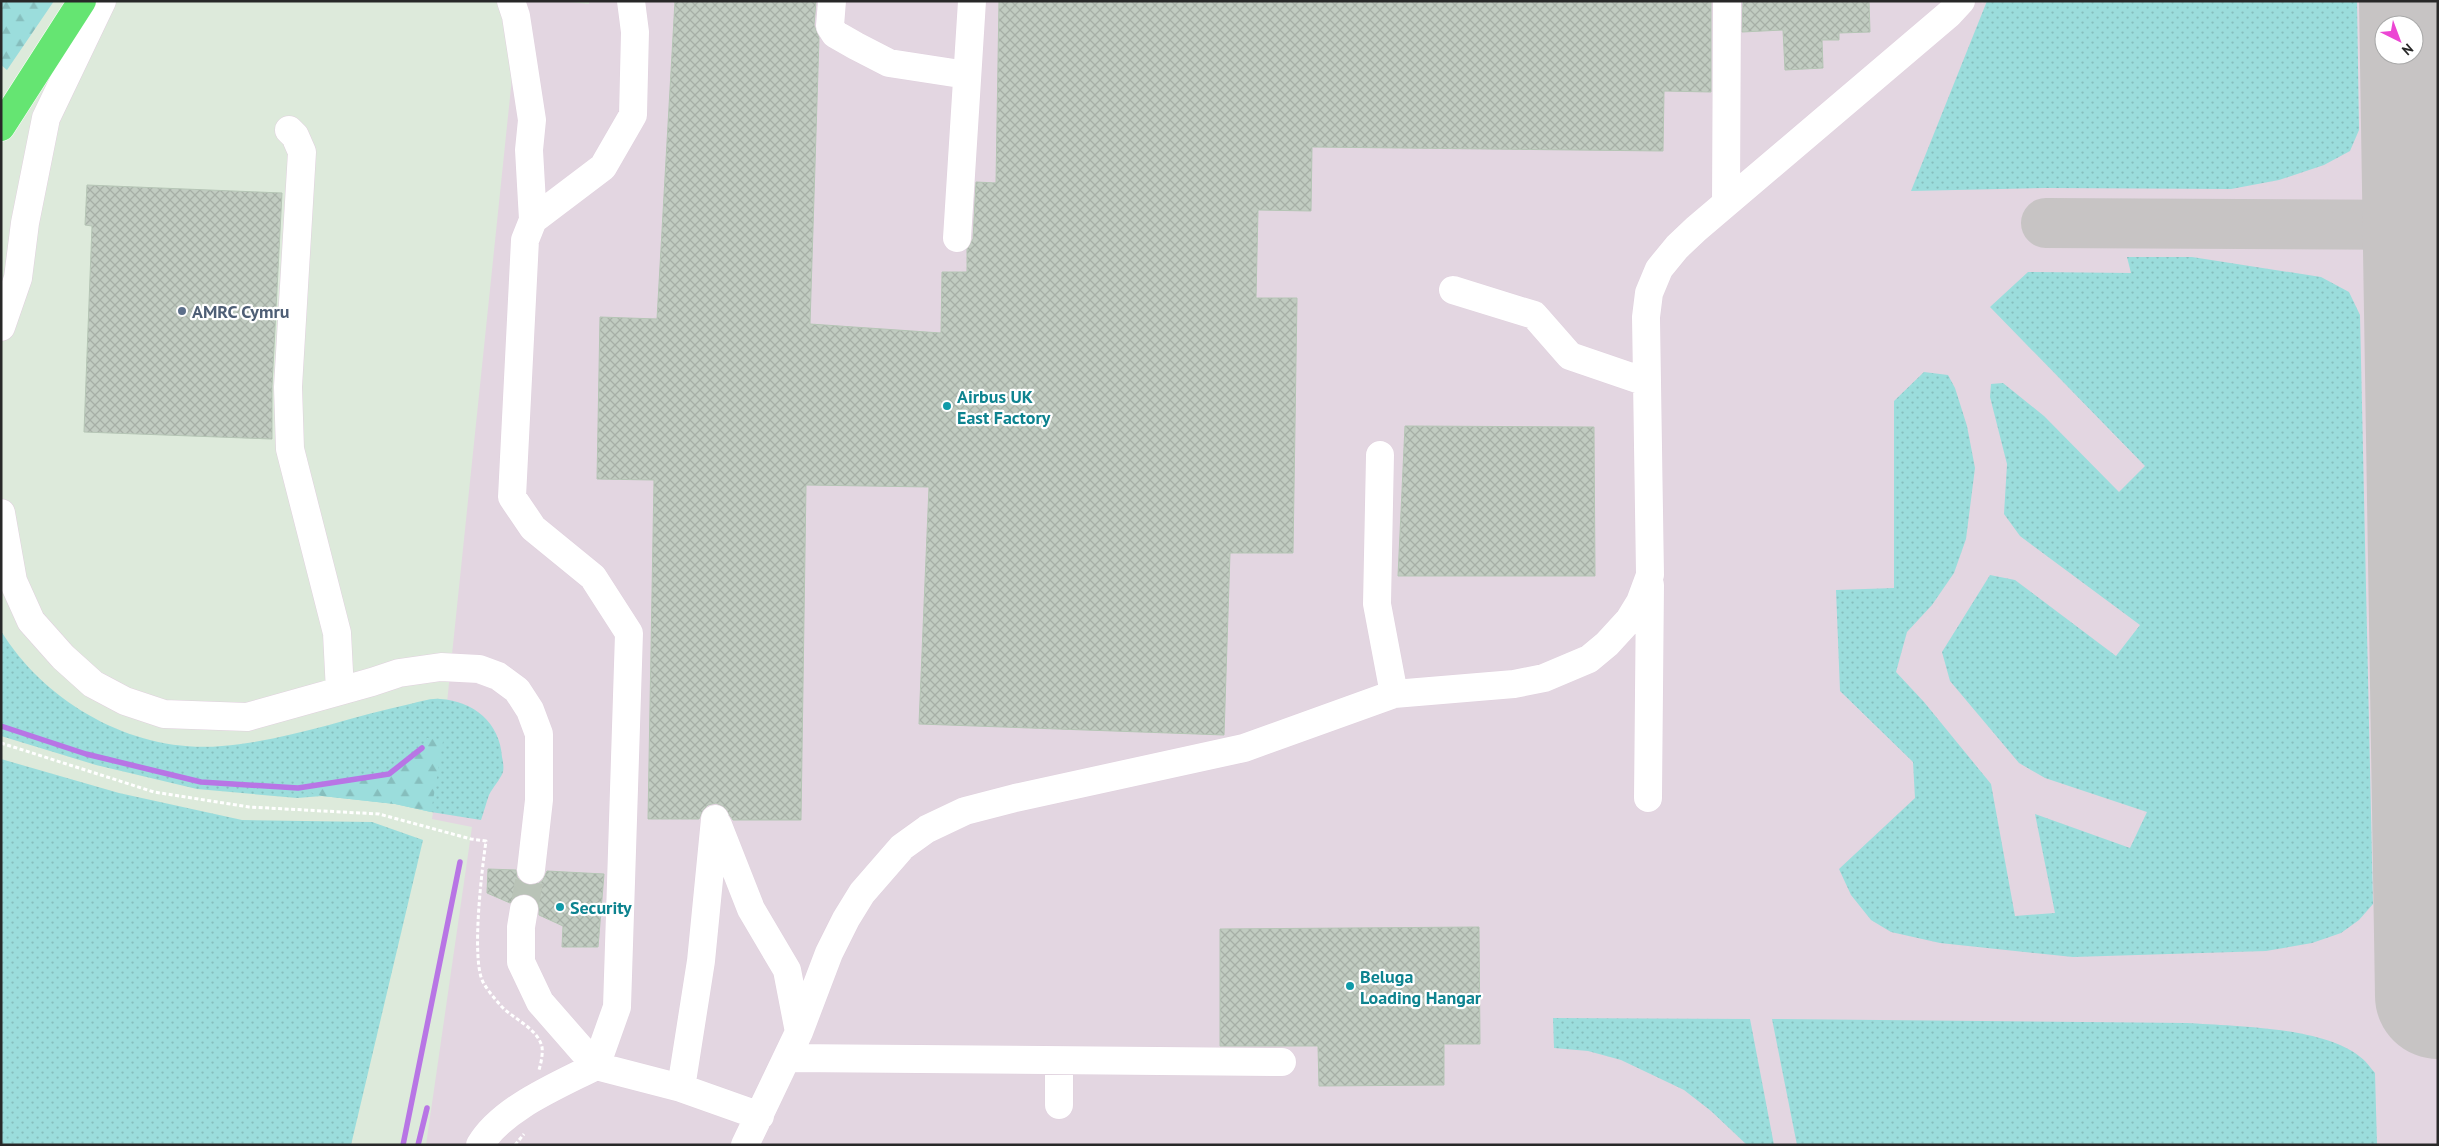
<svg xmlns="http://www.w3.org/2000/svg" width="2439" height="1146" font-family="'PT Sans',sans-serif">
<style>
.airport{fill:#e3d6e1;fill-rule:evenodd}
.grass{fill:url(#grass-dots)}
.forest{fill:url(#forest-firs)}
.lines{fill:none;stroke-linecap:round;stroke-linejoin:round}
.stream{stroke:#b875e5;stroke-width:5.5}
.taxiway{stroke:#c7c4c4;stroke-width:50}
.runway{stroke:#c7c4c4;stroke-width:126}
.building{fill:url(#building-cross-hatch);stroke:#b5c5b5}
.minor-tunnel{stroke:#b9c3b7;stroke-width:28;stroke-dasharray:28 14;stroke-linecap:butt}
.minor-casing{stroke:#e0d1de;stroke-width:29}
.major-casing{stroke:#fff;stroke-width:29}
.path{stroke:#fff;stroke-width:3;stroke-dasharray:4 2.5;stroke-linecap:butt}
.minor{stroke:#fff;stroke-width:28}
.major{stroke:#65e572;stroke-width:28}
.service-dot{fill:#5c6f8a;stroke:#fff;stroke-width:2}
.culture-dot{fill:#0f9aa8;stroke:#fff;stroke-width:2}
.labels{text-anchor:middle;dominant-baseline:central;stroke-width:4.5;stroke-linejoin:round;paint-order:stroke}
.service-label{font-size:18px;font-weight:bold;fill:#4e5e75;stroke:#fff;text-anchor:start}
.culture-label{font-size:18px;font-weight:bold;fill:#0d838f;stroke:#fff;text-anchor:start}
</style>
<defs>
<pattern id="grass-dots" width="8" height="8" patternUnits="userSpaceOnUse" patternTransform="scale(1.25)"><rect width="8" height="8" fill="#9bdddc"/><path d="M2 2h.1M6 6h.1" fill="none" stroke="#86bebd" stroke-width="1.8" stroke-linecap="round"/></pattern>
<pattern id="forest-firs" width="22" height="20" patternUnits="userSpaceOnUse" patternTransform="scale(1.25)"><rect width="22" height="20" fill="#9bdddc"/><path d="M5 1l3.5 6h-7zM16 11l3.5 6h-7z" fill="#86bebd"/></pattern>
<pattern id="building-cross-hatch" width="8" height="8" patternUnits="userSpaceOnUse" patternTransform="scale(1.25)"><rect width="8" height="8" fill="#c1ccc1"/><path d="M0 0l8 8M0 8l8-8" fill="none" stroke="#a6afa6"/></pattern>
</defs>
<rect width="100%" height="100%" fill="#ddeadb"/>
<!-- airport -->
<path class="airport" d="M 520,1 L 561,1 L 589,4 L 589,1 L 2438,1 L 2438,1145 L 426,1145 L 472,827 L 432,819 L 443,741 ZM 2384,25 L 2414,25 L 2414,55 L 2384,55 Z"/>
<!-- grass -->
<path class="grass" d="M 1987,1 L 2357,1 L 2359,130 L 2350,151 L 2324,165 L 2279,180 L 2231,189 L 2046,188 L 1911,191 Z
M 2127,257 L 2192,257 L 2321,277 L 2349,292 L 2360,315 L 2373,904 L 2359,920 L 2341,933 L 2312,943 L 2266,951 L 2073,957 L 1940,943 L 1891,932 L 1871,920 L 1851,895 L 1839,869 L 1915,798 L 1913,762 L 1840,691 L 1836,590 L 1894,588 L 1894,401 L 1924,372 L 1948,375 L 1955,388 L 1967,426 L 1975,468 L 1966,539 L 1954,573 L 1932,605 L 1907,632 L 1896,672 L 1924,702 L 1991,784 L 2015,916 L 2055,913 L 2035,814 L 2130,848 L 2147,812 L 2045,778 L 2019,763 L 1950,681 L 1942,652 L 1990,575 L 2015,580 L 2116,656 L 2140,625 L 2020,536 L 2004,514 L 2007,464 L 1990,397 L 1991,384 L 2003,383 L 2044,416 L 2119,492 L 2145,466 L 1990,307 L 2028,272 L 2131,273 Z
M 1,631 C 46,704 135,754 222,746 C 259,743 294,734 329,725 C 356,717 383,710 410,704 C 420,702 430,698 440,699 C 474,701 500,723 502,757 C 503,761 504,767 503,772 C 500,780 493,787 489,795 C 486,803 484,812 481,820 L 431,812 L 395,804 L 322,796 L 297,798 L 197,789 L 96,765 L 1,736 Z
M 1,759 L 119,793 L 242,820 L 372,822 L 423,840 L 351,1145 L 1,1145 Z
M 1553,1018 L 1750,1019 L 1774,1145 L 1747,1145 L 1711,1111 L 1684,1090 L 1621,1060 L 1588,1051 L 1554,1048 Z
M 1772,1019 L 2187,1023 C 2233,1026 2323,1027 2359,1056 C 2365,1060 2370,1067 2375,1073 L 2377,1145 L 1797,1145 Z"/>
<!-- forest -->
<path class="forest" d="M 1,1 L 54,1 L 7,70 L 1,65 Z
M 427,738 L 443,741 L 431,812 L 395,804 L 322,796 L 298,788 L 389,774 L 422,748 Z"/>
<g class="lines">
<!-- stream -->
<path class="stream" d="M 1,726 L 86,754 L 201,782 L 298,788 L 389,774 L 422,748
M 403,1145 L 460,862
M 418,1145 L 427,1108"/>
<!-- taxiway -->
<path class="taxiway" d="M 2046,223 L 2438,225"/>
<!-- runway -->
<path class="runway" d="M 2422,1 L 2438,996"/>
</g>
<!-- building -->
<path class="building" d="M 675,1 L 816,1 L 814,25 L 819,38 L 810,324 L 941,333 L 942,272 L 967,272 L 967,249 L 973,239 L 976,182 L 996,183 L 999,1 L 1711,1 L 1711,92 L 1664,91 L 1663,151 L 1312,147 L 1311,211 L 1258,210 L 1256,298 L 1297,298 L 1293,553 L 1230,553 L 1224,735 L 919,724 L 929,487 L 806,485 L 801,820 L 733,820 L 724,807 L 716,803 L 708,805 L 703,810 L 699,819 L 648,819 L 654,480 L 597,479 L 600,317 L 657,319 Z
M 1743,1 L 1869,1 L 1870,32 L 1839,33 L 1839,40 L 1822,40 L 1823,68 L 1785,70 L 1783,30 L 1742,32 Z
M 87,185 L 282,193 L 272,386 L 272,439 L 84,432 L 92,226 L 85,225 Z
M 1405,426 L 1594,427 L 1595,576 L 1398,576 Z
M 488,869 L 516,870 L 517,877 L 521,882 L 530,886 L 538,884 L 543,880 L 547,871 L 604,874 L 598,947 L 562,947 L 563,926 L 539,915 L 539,904 L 534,897 L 527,894 L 519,894 L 510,903 L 487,893 Z
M 1479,927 L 1480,1044 L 1444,1044 L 1444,1085 L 1319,1086 L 1318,1046 L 1220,1046 L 1220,929 Z"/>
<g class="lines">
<!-- minor-tunnel -->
<path class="minor-tunnel" d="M 524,909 L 531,870"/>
<!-- minor casing -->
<g class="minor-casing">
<path id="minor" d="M 511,1 L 516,16 L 532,120 L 529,150 L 533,220
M 832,1 L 830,26 L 835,34 L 856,46 L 889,63 L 967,75
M 289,130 L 295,136 L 302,152 L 288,387 L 290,449 L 337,633 L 340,691
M 1726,203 L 1727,1
M 957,238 L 972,1
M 1453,290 L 1534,315 L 1570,356 L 1646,382
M 1,327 L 18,278 L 25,223 L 46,118 L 102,1
M 1380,455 L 1377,604 L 1394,694
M 1,513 L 13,581 L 31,621 L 63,657 L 93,684 L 125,701 L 164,714 L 247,717 L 372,682 L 399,673 L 441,667 L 479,669 L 498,676 L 517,690 L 530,710 L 539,734 L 539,800 L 531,870
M 1648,798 L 1650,585
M 718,825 L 751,909 L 787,970 L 799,1032
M 524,909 L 521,927 L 521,962 L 540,1002 L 596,1066 L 681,1088 L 760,1116
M 787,1058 L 1282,1062
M 681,1088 L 701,961 L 715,819
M 1059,1105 L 1059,1061
M 480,1145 C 502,1108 559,1085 596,1066 L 617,1007 L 629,633 L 593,577 L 533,528 L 512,497 L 525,240 L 533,220 L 603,167 L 633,115 L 635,32 L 631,1
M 745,1145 L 799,1032 L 829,953 L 846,919 L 862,893 L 902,847 L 927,829 L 965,811 L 1015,798 L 1244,748 L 1394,694 L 1514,684 L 1544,678 L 1589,659 L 1607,644 L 1629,620 L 1640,602 L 1650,575 L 1646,317 L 1649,293 L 1659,269 L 1677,247 L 1696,229 L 1949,14 L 1961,1"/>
</g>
<!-- major casing -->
<g class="major-casing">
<path id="major" d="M 1,127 L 82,1"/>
</g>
<!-- path -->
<path class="path" d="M 1,743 L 154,792 L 249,807 L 379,814 L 471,839 L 486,841 C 482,869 471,959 483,982 C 488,991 495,999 502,1007 C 514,1019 538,1029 542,1047 C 543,1054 541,1063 539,1070
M 515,1145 L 524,1134"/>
<!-- minor -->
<use href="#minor" class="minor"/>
<!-- major -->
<use href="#major" class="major"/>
</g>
<!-- markers -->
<circle class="service-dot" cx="182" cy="311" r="5"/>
<g class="culture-dot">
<circle cx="947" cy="406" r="5"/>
<circle cx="560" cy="907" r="5"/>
<circle cx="1350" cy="986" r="5"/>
</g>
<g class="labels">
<!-- service labels -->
<g class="service-label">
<text x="192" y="311">AMRC Cymru</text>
</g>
<!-- culture labels -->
<g class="culture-label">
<text x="957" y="396">Airbus UK<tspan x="957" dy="21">East Factory</tspan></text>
<text x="570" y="907">Security</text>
<text x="1360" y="976">Beluga<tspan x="1360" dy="21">Loading Hangar</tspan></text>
</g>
</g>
<!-- border -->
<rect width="2439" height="1146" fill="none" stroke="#282828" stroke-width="5"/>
<!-- north arrow -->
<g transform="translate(2399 40) rotate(138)"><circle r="24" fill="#ffffff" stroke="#a9a9a9"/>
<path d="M0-4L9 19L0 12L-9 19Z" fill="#ec46d3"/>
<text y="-8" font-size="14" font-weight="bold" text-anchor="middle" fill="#282828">N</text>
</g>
</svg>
